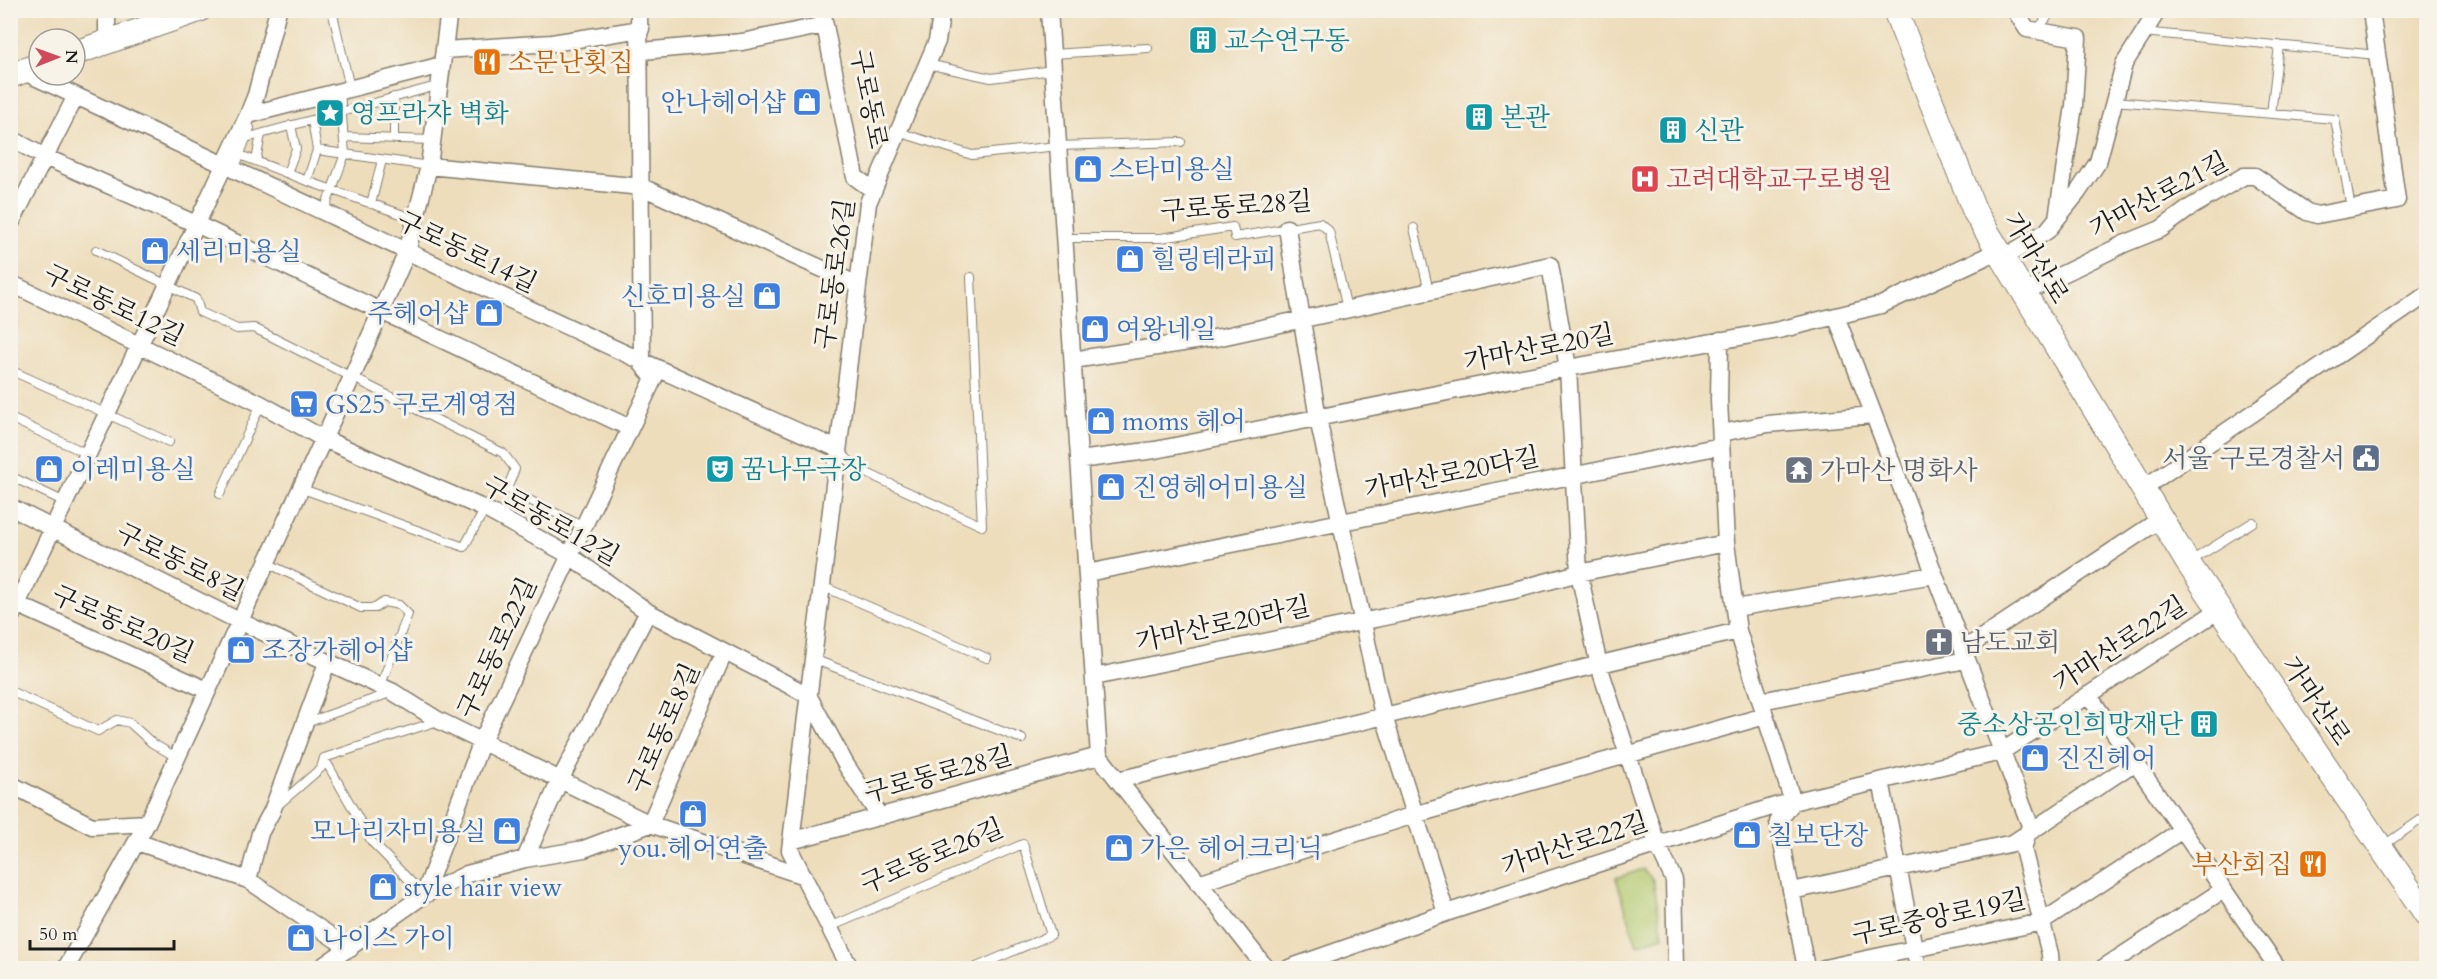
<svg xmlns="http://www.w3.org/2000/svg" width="2437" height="979" font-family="Cardo,'Noto Serif KR',serif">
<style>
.green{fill:#b1c86d;stroke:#667244;stroke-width:1.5}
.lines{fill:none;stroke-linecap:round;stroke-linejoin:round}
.service-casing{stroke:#847c6c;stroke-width:10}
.minor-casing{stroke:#847c6c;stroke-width:19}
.secondary-casing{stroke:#847c6c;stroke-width:26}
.service{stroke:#fff;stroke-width:8}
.minor{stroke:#fff;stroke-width:16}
.secondary{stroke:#fff;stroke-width:24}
.labels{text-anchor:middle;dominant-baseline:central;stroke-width:6;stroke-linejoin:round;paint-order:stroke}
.culture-label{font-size:26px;fill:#0d838f;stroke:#f7f3e8;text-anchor:start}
.food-label{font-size:26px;fill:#c56008;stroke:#f7f3e8;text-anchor:start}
.street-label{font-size:26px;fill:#1c1c1c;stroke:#f7f3e8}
.shop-label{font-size:26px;fill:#366cbe;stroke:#f7f3e8;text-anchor:start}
.health-label{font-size:26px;fill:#be3a42;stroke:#f7f3e8;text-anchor:start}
.service-label{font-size:26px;fill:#4e5e75;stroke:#f7f3e8;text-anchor:end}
.worship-label{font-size:26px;fill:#5b616d;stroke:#f7f3e8;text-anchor:start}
</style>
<rect width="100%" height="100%" fill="#f7f3e8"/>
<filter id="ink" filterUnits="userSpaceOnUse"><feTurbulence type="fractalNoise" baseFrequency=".0167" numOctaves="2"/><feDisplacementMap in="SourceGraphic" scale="12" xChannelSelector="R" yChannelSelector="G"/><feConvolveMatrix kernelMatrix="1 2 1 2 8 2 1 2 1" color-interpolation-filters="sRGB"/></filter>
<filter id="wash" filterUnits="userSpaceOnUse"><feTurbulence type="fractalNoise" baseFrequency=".008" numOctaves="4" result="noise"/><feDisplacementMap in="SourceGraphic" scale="24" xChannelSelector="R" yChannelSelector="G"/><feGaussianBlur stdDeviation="1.35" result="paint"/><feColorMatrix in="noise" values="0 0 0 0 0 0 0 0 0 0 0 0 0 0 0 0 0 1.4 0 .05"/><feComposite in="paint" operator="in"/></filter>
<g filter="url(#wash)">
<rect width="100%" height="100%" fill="#edddbb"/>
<!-- green -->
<path class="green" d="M 1643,869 L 1653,880 L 1663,936 L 1637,945 L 1616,878 Z"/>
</g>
<g filter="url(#ink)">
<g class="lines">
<!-- service casing -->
<g class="service-casing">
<path id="service" d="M 332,10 L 350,88
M 2037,30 L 2053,10
M 2143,32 L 2377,55
M 1052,54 L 1148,48
M 927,64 L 991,78 L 1053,70
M 394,97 L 394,139
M 2114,101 L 2335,119 L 2351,208
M 2271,114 L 2279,45
M 312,120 L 317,150 L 345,154 L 340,91
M 250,128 L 246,138 L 440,85
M 898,132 L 972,155 L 1058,146 L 1181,142
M 344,137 L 431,140
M 317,150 L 307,181 L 415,219
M 240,155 L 307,181
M 256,161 L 261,134
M 235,168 L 246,138
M 287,173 L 296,149 L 291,125
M 371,204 L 382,160
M 324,211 L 345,154 L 429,166
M 1414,228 L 1429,291
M 1064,238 L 1161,238 L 1233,227 L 1235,237 L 1320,223 L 1329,231 L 1347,309
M 96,250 L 196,299 L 200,312 L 237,329 L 254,328 L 503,453 L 515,469 L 507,489 L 584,527
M 10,370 L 169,442
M 10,418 L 88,454
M 838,450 L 858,469 L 982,526 L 971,277
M 10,476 L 65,502
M 300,488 L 464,547 L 485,509
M 220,494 L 261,404
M 2191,561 L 2253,522
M 267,563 L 361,608 L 375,608 L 384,602 L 399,605 L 408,614 L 380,687
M 822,586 L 987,658
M 813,659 L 1022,739
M 10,691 L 98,731 L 117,720 L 130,723 L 152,743 L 176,757
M 306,723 L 393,692
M 324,758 L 372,842 L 424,895
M 324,758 L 438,721
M 277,806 L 321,768 L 324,758
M 2381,847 L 2426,816
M 830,927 L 1023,844 L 1051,935 L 974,968"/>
</g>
<!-- minor casing -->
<g class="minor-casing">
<path id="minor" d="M 822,10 L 855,177 L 873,190
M 1049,10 L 1099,756 L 1266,968
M 2015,10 L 2027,29 L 2078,38 L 2074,106 L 2057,218
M 107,42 L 107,10
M 444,50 L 552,43 L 641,29
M 642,51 L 742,42 L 825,25
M 22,71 C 295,196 563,329 838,449
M 248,115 L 442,65
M 10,138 L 45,157 L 196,224 L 630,428
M 429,166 L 642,187 L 858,285
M 10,225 L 76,96
M 1287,228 L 1318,419 L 1382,710 L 1446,913
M 2003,258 L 2047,231 L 2078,192 L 2098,162 L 2124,64 L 2158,10
M 10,283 L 261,404 L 324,439 L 485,509 L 569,555 L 648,612 L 808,695 L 846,765 L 880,817
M 2024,293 L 2124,244 L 2161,229 L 2191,207 L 2244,176 L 2255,176 L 2307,212 L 2317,215 L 2397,200 L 2371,10
M 1836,316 L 2030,825 L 2023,849 L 2050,954 L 2051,968
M 1720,340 L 1719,400 L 1726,543 L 1738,631 L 1793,802 L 1778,822 L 1806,968
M 1073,360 L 1221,337 L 1550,265 L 1568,368 L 1579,573 L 1599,666 L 1657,844 L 1674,880 L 1676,968
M 1721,433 L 1768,424 L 1873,415
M 1079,460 L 1155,450 L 1568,368 L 1779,330 L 1881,305 L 1998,251
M 2142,489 L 2426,295
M 10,507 L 239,621 L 393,692 L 438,720 L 650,824 L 804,876
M 1087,573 L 1721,446
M 10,601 L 207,690
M 1735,608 L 1934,575
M 10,619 L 248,115 L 256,95 L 278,10
M 1963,650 L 2161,519
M 1094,677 L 1511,591 L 1579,573 L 1726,543
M 2089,696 L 2278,968
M 1761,701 L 1966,660
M 1118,780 L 1738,631
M 1881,781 L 1918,968
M 10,784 L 92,826 L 147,823
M 791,841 L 1099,756
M 137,842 L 248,880 L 350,949
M 525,859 L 560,780 L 648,612
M 248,880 L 260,833 L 272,811 L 327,663
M 1198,883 L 1414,815 L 1765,716
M 1792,891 L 2013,843 L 2135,762
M 424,895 L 467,874 L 525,859 L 584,849 L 650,824 L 724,653
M 66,968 L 147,823 L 352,377 L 407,252 L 429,166 L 449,10
M 320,968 L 424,895 L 482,741 L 654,378 L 642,364 L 639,10
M 850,968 L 790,850 L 868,203 L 937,41 L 942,10
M 1289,968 L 1446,913 L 1775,806 L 2001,752 L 2219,610
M 1824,968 L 2042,922 L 2182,830
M 2103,968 L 2223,890"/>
</g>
<!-- secondary casing -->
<g class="secondary-casing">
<path id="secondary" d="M 1895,10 L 1975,212 L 2188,563 L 2426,914
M 75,53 L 199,10
M 10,76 L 39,65"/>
</g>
<!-- service -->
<use href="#service" class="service"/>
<!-- minor -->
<use href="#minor" class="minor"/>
<!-- secondary -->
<use href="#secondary" class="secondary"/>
</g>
</g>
<!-- icons -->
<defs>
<g id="building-square" transform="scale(1.5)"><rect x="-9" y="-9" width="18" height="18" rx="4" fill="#0f9aa8" stroke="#f7f3e8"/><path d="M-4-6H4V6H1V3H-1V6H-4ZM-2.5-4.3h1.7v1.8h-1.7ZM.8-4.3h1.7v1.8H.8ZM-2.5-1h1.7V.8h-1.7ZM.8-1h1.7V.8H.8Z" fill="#fff"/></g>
<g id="restaurant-square" transform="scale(1.5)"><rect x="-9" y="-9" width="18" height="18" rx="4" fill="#e8710a" stroke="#f7f3e8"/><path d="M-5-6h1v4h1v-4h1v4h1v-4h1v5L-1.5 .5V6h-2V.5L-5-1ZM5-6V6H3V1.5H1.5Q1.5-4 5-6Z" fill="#fff"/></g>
<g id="shop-square" transform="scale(1.5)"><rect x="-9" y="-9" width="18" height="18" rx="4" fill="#3f7fe0" stroke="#f7f3e8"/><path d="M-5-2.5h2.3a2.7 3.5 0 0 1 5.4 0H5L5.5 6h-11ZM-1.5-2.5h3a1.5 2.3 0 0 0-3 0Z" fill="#fff"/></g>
<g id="sight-square" transform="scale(1.5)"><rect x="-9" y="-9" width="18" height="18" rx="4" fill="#0f9aa8" stroke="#f7f3e8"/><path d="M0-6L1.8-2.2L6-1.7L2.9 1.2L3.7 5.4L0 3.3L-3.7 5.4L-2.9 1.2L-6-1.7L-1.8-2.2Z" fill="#fff"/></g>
<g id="hospital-square" transform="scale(1.5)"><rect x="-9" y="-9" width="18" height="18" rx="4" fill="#e0444e" stroke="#f7f3e8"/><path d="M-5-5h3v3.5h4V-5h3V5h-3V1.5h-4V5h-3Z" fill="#fff"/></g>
<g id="supermarket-square" transform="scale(1.5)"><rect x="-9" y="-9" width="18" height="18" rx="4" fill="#3f7fe0" stroke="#f7f3e8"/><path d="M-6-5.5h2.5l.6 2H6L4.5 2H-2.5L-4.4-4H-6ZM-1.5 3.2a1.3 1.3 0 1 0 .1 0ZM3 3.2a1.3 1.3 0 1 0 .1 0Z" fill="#fff"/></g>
<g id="civic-square" transform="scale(1.5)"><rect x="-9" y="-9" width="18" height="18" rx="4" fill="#5c6f8a" stroke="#f7f3e8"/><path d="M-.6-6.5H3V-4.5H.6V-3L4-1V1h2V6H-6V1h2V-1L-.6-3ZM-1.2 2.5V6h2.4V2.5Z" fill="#fff"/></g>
<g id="theatre-square" transform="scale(1.5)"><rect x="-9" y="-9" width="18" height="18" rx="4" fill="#0f9aa8" stroke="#f7f3e8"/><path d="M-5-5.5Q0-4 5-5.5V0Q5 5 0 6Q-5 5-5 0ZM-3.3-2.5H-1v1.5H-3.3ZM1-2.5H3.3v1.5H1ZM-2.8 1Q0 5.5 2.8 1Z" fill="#fff"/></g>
<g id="temple-square" transform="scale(1.5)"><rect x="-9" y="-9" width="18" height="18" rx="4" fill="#6b7280" stroke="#f7f3e8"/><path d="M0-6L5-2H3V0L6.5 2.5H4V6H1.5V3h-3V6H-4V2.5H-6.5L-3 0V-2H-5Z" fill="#fff"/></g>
<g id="church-square" transform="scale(1.5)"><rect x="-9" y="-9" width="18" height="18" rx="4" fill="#6b7280" stroke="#f7f3e8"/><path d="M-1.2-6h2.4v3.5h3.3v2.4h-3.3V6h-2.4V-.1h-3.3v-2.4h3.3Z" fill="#fff"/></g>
</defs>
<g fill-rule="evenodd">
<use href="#building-square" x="1203" y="40"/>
<use href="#restaurant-square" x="487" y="62"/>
<use href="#shop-square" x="807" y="102"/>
<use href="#sight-square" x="330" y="113"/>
<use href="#building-square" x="1479" y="117"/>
<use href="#building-square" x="1673" y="130"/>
<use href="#shop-square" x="1088" y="169"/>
<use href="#hospital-square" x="1645" y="179"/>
<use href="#shop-square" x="155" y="251"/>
<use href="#shop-square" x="1130" y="259"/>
<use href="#shop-square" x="767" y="296"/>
<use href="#shop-square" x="489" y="313"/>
<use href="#shop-square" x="1095" y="329"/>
<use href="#supermarket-square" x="304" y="404"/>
<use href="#shop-square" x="1101" y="421"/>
<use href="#civic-square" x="2366" y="458"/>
<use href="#shop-square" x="49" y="469"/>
<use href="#theatre-square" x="720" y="469"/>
<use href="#temple-square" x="1799" y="470"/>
<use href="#shop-square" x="1111" y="487"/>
<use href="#church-square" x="1939" y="642"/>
<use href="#shop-square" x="241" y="650"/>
<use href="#building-square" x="2204" y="724"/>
<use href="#shop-square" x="2035" y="758"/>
<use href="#shop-square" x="693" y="814"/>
<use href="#shop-square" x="507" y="831"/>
<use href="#shop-square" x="1747" y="835"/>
<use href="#shop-square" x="1119" y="848"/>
<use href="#restaurant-square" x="2313" y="864"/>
<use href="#shop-square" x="383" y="887"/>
<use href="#shop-square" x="301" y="938"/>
</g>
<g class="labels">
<!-- culture labels -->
<g class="culture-label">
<text x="1224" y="40">교수연구동</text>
<text x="351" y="113">영프라쟈 벽화</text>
<text x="1500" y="117">본관</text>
<text x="1694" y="130">신관</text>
<text x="741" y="469">꿈나무극장</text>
<text x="2183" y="724" text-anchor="end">중소상공인희망재단</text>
</g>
<!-- food labels -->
<g class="food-label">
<text x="508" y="62">소문난횟집</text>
<text x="2292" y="864" text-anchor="end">부산회집</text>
</g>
<!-- street labels -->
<g class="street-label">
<text transform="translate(869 99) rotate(79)">구로동로</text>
<text transform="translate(2159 195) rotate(-28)">가마산로21길</text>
<text transform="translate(1236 206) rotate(-4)">구로동로28길</text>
<text transform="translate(467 252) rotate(26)">구로동로14길</text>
<text transform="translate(2036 258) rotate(59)">가마산로</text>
<text transform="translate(835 274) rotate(-82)">구로동로26길</text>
<text transform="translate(114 305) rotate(26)">구로동로12길</text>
<text transform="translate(1539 348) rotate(-11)">가마산로20길</text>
<text transform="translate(1452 473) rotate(-11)">가마산로20다길</text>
<text transform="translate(551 521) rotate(30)">구로동로12길</text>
<text transform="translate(180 562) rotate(27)">구로동로8길</text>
<text transform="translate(123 624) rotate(24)">구로동로20길</text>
<text transform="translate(1223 624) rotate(-12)">가마산로20라길</text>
<text transform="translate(2120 644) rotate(-33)">가마산로22길</text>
<text transform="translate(497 648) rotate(-65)">구로동로22길</text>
<text transform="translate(2316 701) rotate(56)">가마산로</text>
<text transform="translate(664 728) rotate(-66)">구로동로8길</text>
<text transform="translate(938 774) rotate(-15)">구로동로28길</text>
<text transform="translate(1575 844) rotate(-18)">가마산로22길</text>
<text transform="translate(932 856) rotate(-23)">구로동로26길</text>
<text transform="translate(1939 917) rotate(-12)">구로중앙로19길</text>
</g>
<!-- shop labels -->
<g class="shop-label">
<text x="786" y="102" text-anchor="end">안나헤어샵</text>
<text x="1109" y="169">스타미용실</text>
<text x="176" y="251">세리미용실</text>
<text x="1151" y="259">힐링테라피</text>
<text x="746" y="296" text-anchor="end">신호미용실</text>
<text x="468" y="313" text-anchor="end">주헤어샵</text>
<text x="1116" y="329">여왕네일</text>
<text x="325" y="404">GS25 구로계영점</text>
<text x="1122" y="421">moms 헤어</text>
<text x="70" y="469">이레미용실</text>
<text x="1132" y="487">진영헤어미용실</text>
<text x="262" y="650">조장가헤어샵</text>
<text x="2056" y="758">진진헤어</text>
<text x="486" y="831" text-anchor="end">모나리자미용실</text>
<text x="1768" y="835">칠보단장</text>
<text x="693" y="848" text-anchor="middle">you.헤어연출</text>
<text x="1140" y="848">가은 헤어크리닉</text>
<text x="404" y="887">style hair view</text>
<text x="322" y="938">나이스 가이</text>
</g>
<!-- health labels -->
<g class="health-label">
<text x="1666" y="179">고려대학교구로병원</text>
</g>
<!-- service labels -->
<g class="service-label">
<text x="2345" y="458">서울 구로경찰서</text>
</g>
<!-- worship labels -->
<g class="worship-label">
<text x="1820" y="470">가마산 명화사</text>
<text x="1960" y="642">남도교회</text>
</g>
</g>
<!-- margin -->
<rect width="2437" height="979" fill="none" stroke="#f7f3e8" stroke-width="36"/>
<!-- north arrow -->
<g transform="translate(57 57) rotate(89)"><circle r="28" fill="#f7f3e8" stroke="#9f9d96" stroke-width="1.5"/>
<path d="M0-4.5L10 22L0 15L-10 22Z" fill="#d1495b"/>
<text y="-9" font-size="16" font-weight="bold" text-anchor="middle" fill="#1c1c1c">N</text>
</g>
<!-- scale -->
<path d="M30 940v9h144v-9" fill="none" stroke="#1c1c1c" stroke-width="3"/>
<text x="39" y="940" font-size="18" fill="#1c1c1c" stroke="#f7f3e8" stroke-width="4.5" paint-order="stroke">50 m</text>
</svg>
